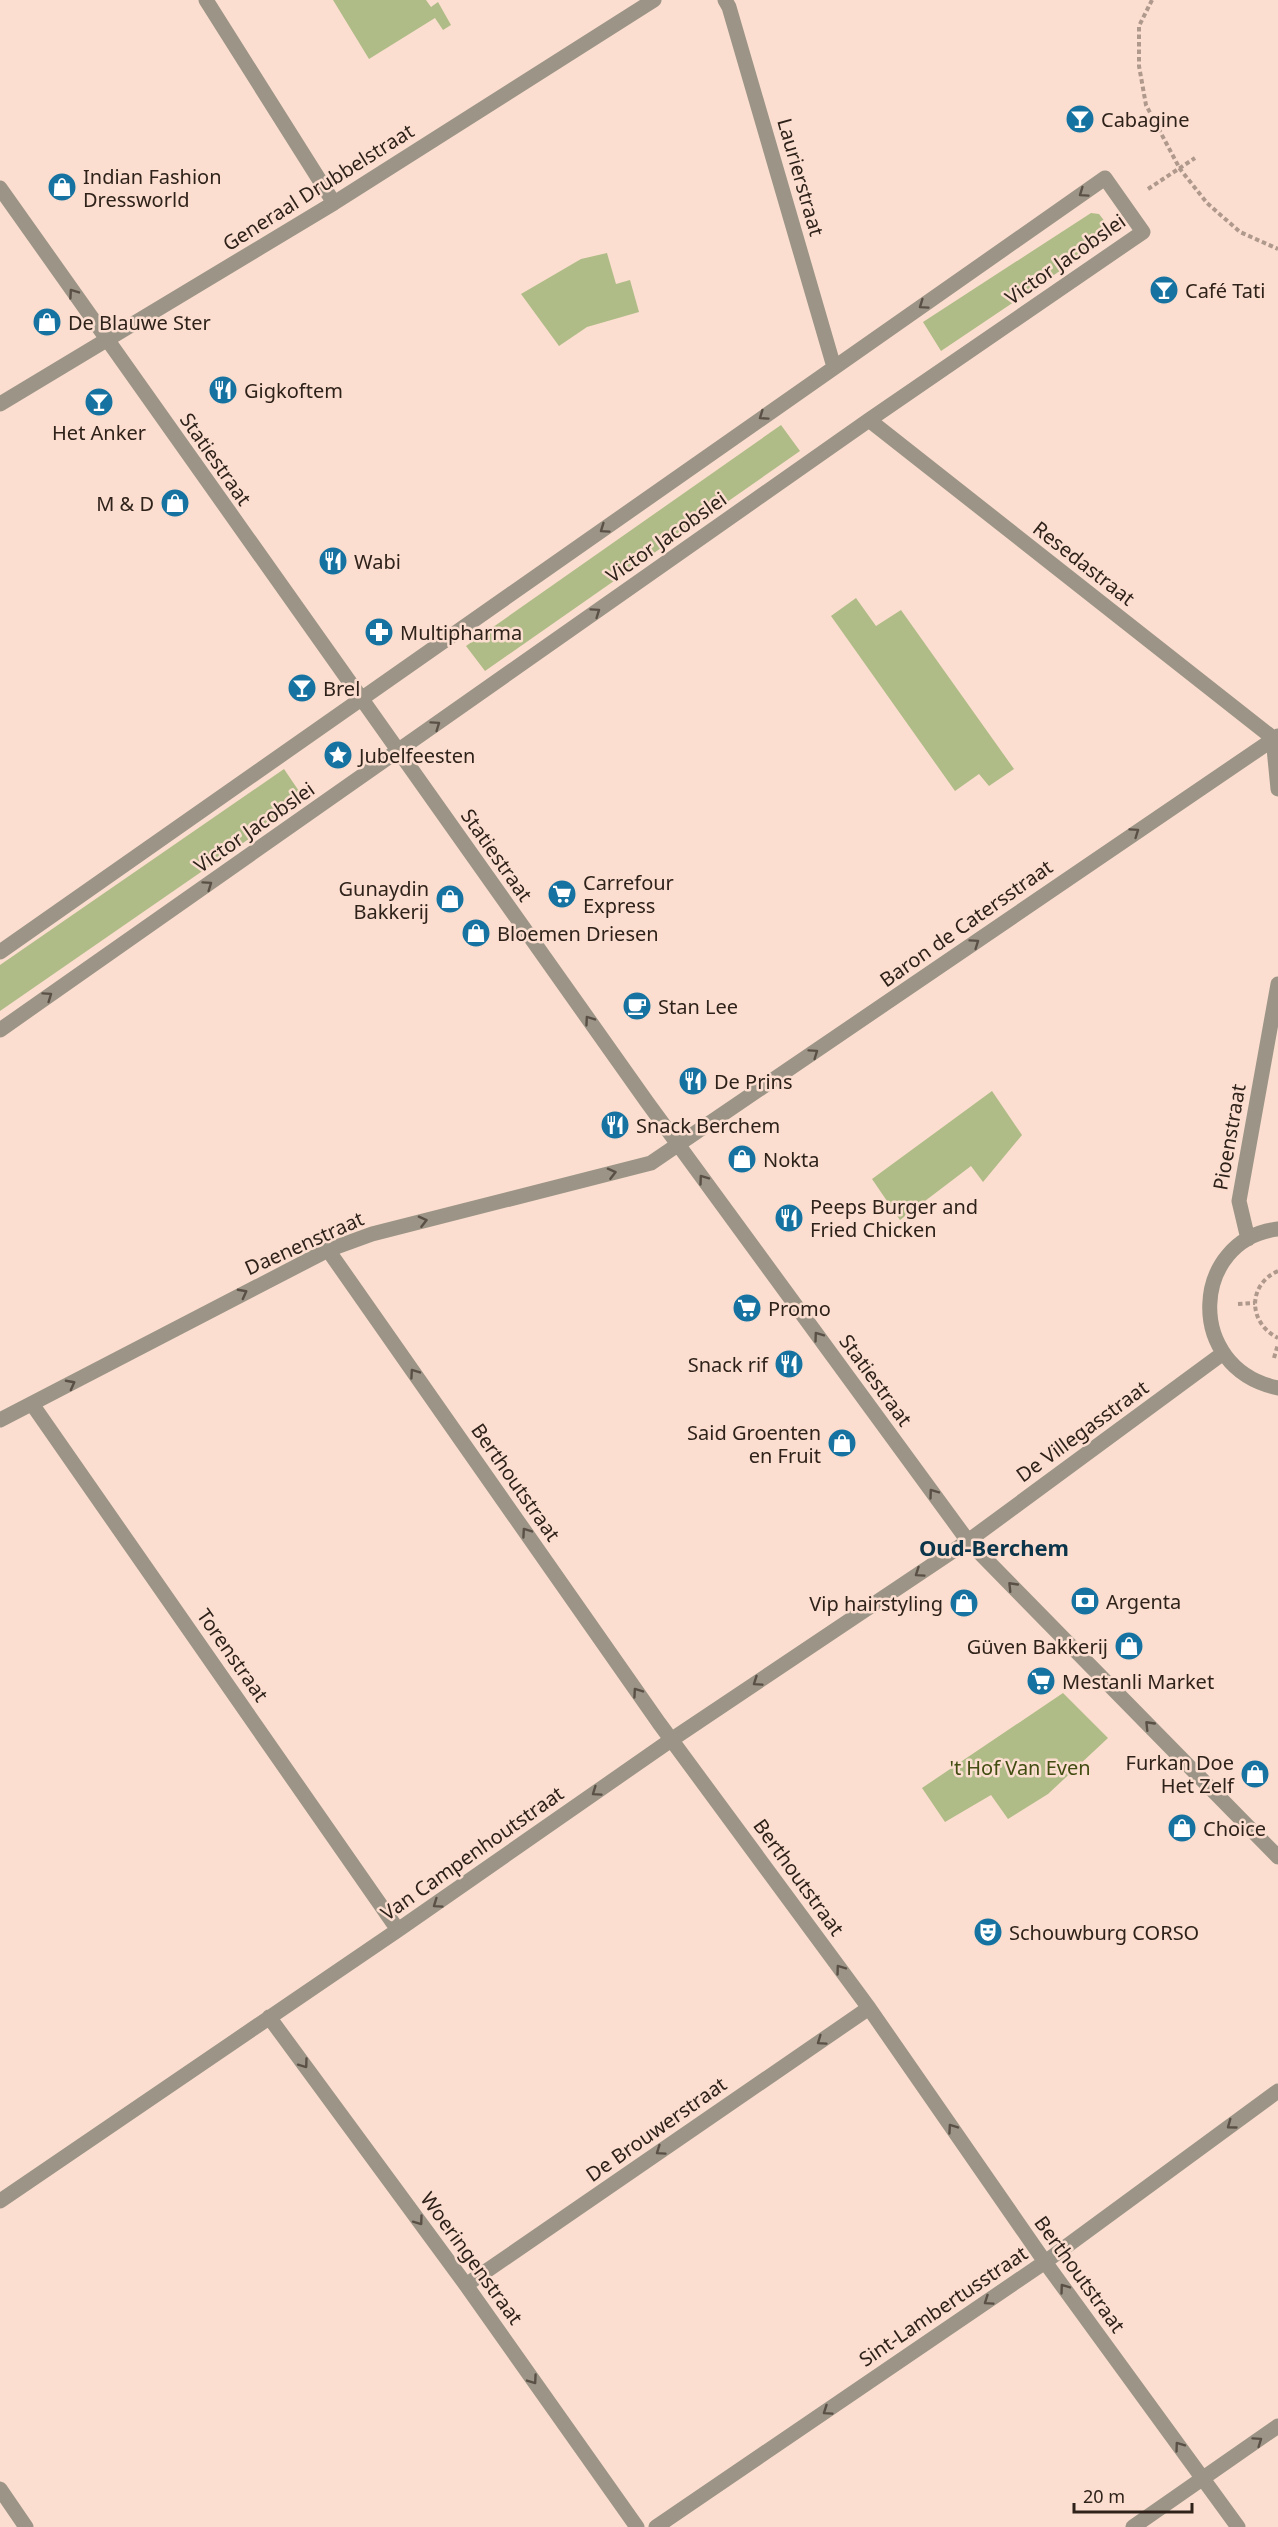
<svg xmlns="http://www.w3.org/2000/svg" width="1278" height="2527" font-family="'Noto Sans',sans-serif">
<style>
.green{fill:#afbc87}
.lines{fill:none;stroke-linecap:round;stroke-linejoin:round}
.path{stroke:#af988c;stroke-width:4;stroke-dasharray:4.5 3;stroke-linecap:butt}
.minor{stroke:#9c9587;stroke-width:15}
.oneway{stroke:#5b5046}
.labels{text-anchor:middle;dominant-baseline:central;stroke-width:5;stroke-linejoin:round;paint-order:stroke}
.poi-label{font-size:20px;fill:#2f221a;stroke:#fbdecf;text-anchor:start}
.street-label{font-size:20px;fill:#2f221a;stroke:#fbdecf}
.park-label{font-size:20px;fill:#424d12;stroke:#fbdecf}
.quarter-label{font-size:22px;font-weight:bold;fill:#0b354b;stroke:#fbdecf}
</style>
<rect width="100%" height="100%" fill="#fbdecf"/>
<!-- green -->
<path class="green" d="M 333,0 L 426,0 L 431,7 L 438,2 L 451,25 L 443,30 L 435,18 L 369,59 Z
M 1091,213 L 1099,214 L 1109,227 L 1103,242 L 941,351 L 923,322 Z
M 607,253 L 616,284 L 630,280 L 639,312 L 587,327 L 559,346 L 521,294 L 581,259 Z
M 781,425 L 800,451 L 485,671 L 466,646 Z
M 856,598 L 876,626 L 901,610 L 1014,769 L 989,786 L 979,774 L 955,791 L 831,616 Z
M 284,769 L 305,800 L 0,1011 L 0,965 Z
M 992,1091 L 1022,1135 L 983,1182 L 971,1166 L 900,1220 L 872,1179 Z
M 1063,1693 L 1108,1738 L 1048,1794 L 1008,1819 L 991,1795 L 945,1822 L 922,1788 Z"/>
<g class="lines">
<!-- path -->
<path class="path" d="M 1152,0 L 1139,26 L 1139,66 L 1146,105 L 1180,169 L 1207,203 L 1240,232 L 1278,249
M 1148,189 L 1195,158
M 1278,1271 C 1247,1285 1248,1323 1278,1338
M 1238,1304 L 1255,1303
M 1274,1358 L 1278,1344"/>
<!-- minor -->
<path class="minor" d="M 206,0 L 334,203
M 725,0 L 729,7 L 834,367
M 0,188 L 647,1102 L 968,1541 L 1278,1857
M 0,404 L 334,203 L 654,0
M 869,420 L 1273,738
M 1273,738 L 1278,789
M 0,952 L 1105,178 L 1143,232 L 869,420 L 0,1030
M 1278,1229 C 1191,1239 1183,1368 1278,1388
M 1248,1239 L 1239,1201 L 1278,984
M 328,1250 L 659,1723 L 869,2008 L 1045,2262 L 1238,2527
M 32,1404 L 398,1930
M 0,1420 L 328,1250 L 372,1234 L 651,1163 L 1278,736
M 269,2017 L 466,2285 L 637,2527
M 0,2201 L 398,1930 L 671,1740 L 968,1541 L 1222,1354
M 466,2285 L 869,2008
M 0,2489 L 26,2527
M 656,2527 L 1045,2262 L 1278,2091
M 1133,2527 L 1278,2426"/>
</g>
<!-- one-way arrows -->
<defs><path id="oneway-chevron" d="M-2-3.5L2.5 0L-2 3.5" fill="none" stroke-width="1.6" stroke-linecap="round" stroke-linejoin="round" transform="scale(1.5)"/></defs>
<g class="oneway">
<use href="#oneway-chevron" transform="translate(1083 193) rotate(145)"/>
<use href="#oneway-chevron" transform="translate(73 293) rotate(-125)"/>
<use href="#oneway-chevron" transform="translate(923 305) rotate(145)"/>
<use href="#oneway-chevron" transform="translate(763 416) rotate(145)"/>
<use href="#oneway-chevron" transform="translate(604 529) rotate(145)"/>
<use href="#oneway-chevron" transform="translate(596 612) rotate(-35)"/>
<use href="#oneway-chevron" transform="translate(436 725) rotate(-35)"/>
<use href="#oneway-chevron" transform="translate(1135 832) rotate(-35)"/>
<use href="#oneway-chevron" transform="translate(208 885) rotate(-35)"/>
<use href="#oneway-chevron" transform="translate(975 943) rotate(-35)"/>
<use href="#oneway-chevron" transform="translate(48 996) rotate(-35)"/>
<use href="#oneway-chevron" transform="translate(589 1020) rotate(-125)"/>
<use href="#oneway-chevron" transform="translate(814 1053) rotate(-35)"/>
<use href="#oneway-chevron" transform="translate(612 1173) rotate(-14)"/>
<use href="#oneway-chevron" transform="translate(703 1179) rotate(-126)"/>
<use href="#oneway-chevron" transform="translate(423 1221) rotate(-14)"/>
<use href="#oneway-chevron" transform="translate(243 1293) rotate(-28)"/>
<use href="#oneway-chevron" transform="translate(818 1336) rotate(-126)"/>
<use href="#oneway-chevron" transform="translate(414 1373) rotate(-125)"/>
<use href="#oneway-chevron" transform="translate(71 1384) rotate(-28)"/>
<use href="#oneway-chevron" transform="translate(933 1493) rotate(-126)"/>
<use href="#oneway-chevron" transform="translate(526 1532) rotate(-125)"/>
<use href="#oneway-chevron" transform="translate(919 1573) rotate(146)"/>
<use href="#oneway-chevron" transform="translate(1012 1586) rotate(-134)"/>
<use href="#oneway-chevron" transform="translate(757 1682) rotate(146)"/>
<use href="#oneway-chevron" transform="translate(637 1692) rotate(-125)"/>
<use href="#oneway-chevron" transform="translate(1149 1725) rotate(-134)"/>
<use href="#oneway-chevron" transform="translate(596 1792) rotate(145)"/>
<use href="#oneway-chevron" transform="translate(437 1904) rotate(145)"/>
<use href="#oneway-chevron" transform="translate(840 1969) rotate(-126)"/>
<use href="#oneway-chevron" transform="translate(821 2041) rotate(145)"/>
<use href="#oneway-chevron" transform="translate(304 2064) rotate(54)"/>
<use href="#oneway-chevron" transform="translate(1231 2125) rotate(144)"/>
<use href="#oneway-chevron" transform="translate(952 2128) rotate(-125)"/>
<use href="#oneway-chevron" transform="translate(660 2151) rotate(145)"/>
<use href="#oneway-chevron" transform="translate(419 2221) rotate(54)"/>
<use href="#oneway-chevron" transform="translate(1064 2288) rotate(-126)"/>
<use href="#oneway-chevron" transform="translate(988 2301) rotate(146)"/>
<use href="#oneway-chevron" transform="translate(533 2380) rotate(55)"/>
<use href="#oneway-chevron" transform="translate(827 2411) rotate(146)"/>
<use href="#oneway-chevron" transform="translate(1258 2441) rotate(-35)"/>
<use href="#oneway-chevron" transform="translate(1179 2446) rotate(-126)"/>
</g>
<!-- icons -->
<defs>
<g id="bar-disc" transform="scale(1.5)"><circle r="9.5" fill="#1672a0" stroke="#fbdecf"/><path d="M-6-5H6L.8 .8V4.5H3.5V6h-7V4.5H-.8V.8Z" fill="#fff"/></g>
<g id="shop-disc" transform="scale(1.5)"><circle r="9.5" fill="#1672a0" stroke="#fbdecf"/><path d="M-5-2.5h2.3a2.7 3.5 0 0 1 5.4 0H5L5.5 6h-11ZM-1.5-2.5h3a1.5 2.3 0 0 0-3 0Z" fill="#fff"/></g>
<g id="restaurant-disc" transform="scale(1.5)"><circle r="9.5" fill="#1672a0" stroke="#fbdecf"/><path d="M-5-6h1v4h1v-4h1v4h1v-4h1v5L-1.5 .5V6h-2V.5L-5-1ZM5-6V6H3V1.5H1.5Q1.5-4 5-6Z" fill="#fff"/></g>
<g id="pharmacy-disc" transform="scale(1.5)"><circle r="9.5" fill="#1672a0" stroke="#fbdecf"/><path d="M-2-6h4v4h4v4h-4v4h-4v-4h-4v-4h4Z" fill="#fff"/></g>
<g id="sight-disc" transform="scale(1.5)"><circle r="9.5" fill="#1672a0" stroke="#fbdecf"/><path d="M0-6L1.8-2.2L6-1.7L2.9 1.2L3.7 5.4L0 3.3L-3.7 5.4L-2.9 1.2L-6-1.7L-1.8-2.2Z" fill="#fff"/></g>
<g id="supermarket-disc" transform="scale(1.5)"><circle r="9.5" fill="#1672a0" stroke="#fbdecf"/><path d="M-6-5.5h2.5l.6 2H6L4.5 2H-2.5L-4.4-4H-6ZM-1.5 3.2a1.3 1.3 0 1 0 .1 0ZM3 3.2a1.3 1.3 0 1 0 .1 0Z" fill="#fff"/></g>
<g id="cafe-disc" transform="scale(1.5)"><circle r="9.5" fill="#1672a0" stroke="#fbdecf"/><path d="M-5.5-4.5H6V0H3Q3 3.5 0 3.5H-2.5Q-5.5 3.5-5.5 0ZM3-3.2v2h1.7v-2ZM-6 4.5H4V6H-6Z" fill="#fff"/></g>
<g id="bank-disc" transform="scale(1.5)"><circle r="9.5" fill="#1672a0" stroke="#fbdecf"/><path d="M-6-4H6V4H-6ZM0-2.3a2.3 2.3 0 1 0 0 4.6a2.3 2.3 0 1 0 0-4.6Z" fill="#fff"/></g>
<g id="theatre-disc" transform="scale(1.5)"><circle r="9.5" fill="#1672a0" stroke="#fbdecf"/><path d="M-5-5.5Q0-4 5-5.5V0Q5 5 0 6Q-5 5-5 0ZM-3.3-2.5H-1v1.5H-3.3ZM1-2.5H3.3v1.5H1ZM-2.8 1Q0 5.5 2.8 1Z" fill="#fff"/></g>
</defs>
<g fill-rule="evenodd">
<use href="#bar-disc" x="1080" y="119"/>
<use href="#shop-disc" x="62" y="187"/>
<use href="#bar-disc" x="1164" y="290"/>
<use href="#shop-disc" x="47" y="322"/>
<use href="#restaurant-disc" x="223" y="390"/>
<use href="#bar-disc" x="99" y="402"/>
<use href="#shop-disc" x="175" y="503"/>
<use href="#restaurant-disc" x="333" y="561"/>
<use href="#pharmacy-disc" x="379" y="632"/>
<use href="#bar-disc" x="302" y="688"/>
<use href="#sight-disc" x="338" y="755"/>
<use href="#supermarket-disc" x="562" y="894"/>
<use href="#shop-disc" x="450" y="899"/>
<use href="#shop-disc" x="476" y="933"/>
<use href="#cafe-disc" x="637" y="1006"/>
<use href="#restaurant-disc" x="693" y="1081"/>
<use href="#restaurant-disc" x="615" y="1125"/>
<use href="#shop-disc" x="742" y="1159"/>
<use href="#restaurant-disc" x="789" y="1218"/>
<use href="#supermarket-disc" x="747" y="1308"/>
<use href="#restaurant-disc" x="789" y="1364"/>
<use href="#shop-disc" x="842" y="1443"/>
<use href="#bank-disc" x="1085" y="1601"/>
<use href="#shop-disc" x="964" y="1603"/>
<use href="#shop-disc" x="1129" y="1646"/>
<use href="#supermarket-disc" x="1041" y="1681"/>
<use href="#shop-disc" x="1255" y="1774"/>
<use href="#shop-disc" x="1182" y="1828"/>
<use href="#theatre-disc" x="988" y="1932"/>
</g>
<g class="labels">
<!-- poi labels -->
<g class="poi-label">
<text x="1101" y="119">Cabagine</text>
<text x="83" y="176">Indian Fashion<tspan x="83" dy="23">Dressworld</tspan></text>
<text x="1185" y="290">Café Tati</text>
<text x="68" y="322">De Blauwe Ster</text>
<text x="244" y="390">Gigkoftem</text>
<text x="99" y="432" text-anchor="middle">Het Anker</text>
<text x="154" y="503" text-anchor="end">M &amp; D</text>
<text x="354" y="561">Wabi</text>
<text x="400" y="632">Multipharma</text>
<text x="323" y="688">Brel</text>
<text x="359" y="755">Jubelfeesten</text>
<text x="583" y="882">Carrefour<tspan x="583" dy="23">Express</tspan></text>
<text x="429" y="888" text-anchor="end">Gunaydin<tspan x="429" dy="23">Bakkerij</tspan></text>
<text x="497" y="933">Bloemen Driesen</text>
<text x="658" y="1006">Stan Lee</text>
<text x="714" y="1081">De Prins</text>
<text x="636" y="1125">Snack Berchem</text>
<text x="763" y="1159">Nokta</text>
<text x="810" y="1206">Peeps Burger and<tspan x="810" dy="23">Fried Chicken</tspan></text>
<text x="768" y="1308">Promo</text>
<text x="768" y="1364" text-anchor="end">Snack rif</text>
<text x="821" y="1432" text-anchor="end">Said Groenten<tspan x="821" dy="23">en Fruit</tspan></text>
<text x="1106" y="1601">Argenta</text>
<text x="943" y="1603" text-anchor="end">Vip hairstyling</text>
<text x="1108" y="1646" text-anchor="end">Güven Bakkerij</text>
<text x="1062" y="1681">Mestanli Market</text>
<text x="1234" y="1762" text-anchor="end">Furkan Doe<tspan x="1234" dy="23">Het Zelf</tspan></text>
<text x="1203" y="1828">Choice</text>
<text x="1009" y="1932">Schouwburg CORSO</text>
</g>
<!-- street labels -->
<g class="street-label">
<text transform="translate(801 177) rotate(74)">Laurierstraat</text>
<text transform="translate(318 187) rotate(-32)">Generaal Drubbelstraat</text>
<text transform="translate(1065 259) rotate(-35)">Victor Jacobslei</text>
<text transform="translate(216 459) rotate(55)">Statiestraat</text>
<text transform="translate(666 537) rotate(-35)">Victor Jacobslei</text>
<text transform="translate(1084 563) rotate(38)">Resedastraat</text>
<text transform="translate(254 827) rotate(-35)">Victor Jacobslei</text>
<text transform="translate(497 855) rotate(55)">Statiestraat</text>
<text transform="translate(966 923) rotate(-35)">Baron de Catersstraat</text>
<text transform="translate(1229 1137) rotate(-80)">Pioenstraat</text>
<text transform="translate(304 1243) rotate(-24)">Daenenstraat</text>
<text transform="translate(876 1380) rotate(54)">Statiestraat</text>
<text transform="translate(1082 1431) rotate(-36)">De Villegasstraat</text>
<text transform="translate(516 1482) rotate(55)">Berthoutstraat</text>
<text transform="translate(233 1655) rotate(55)">Torenstraat</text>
<text transform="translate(472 1853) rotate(-35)">Van Campenhoutstraat</text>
<text transform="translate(799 1877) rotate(54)">Berthoutstraat</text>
<text transform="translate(656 2129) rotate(-35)">De Brouwerstraat</text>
<text transform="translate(472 2258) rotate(54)">Woeringenstraat</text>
<text transform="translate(1080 2274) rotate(54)">Berthoutstraat</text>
<text transform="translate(943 2306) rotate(-34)">Sint-Lambertusstraat</text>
</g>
<!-- park labels -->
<g class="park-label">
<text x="1020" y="1767">'t Hof Van Even</text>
</g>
<!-- quarter labels -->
<g class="quarter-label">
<text x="994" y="1547">Oud-Berchem</text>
</g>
</g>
<!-- scale -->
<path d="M1074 2503v9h118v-9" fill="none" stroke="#2f221a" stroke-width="3"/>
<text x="1083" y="2503" font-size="18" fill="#2f221a" stroke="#fbdecf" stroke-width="4.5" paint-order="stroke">20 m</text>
</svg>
